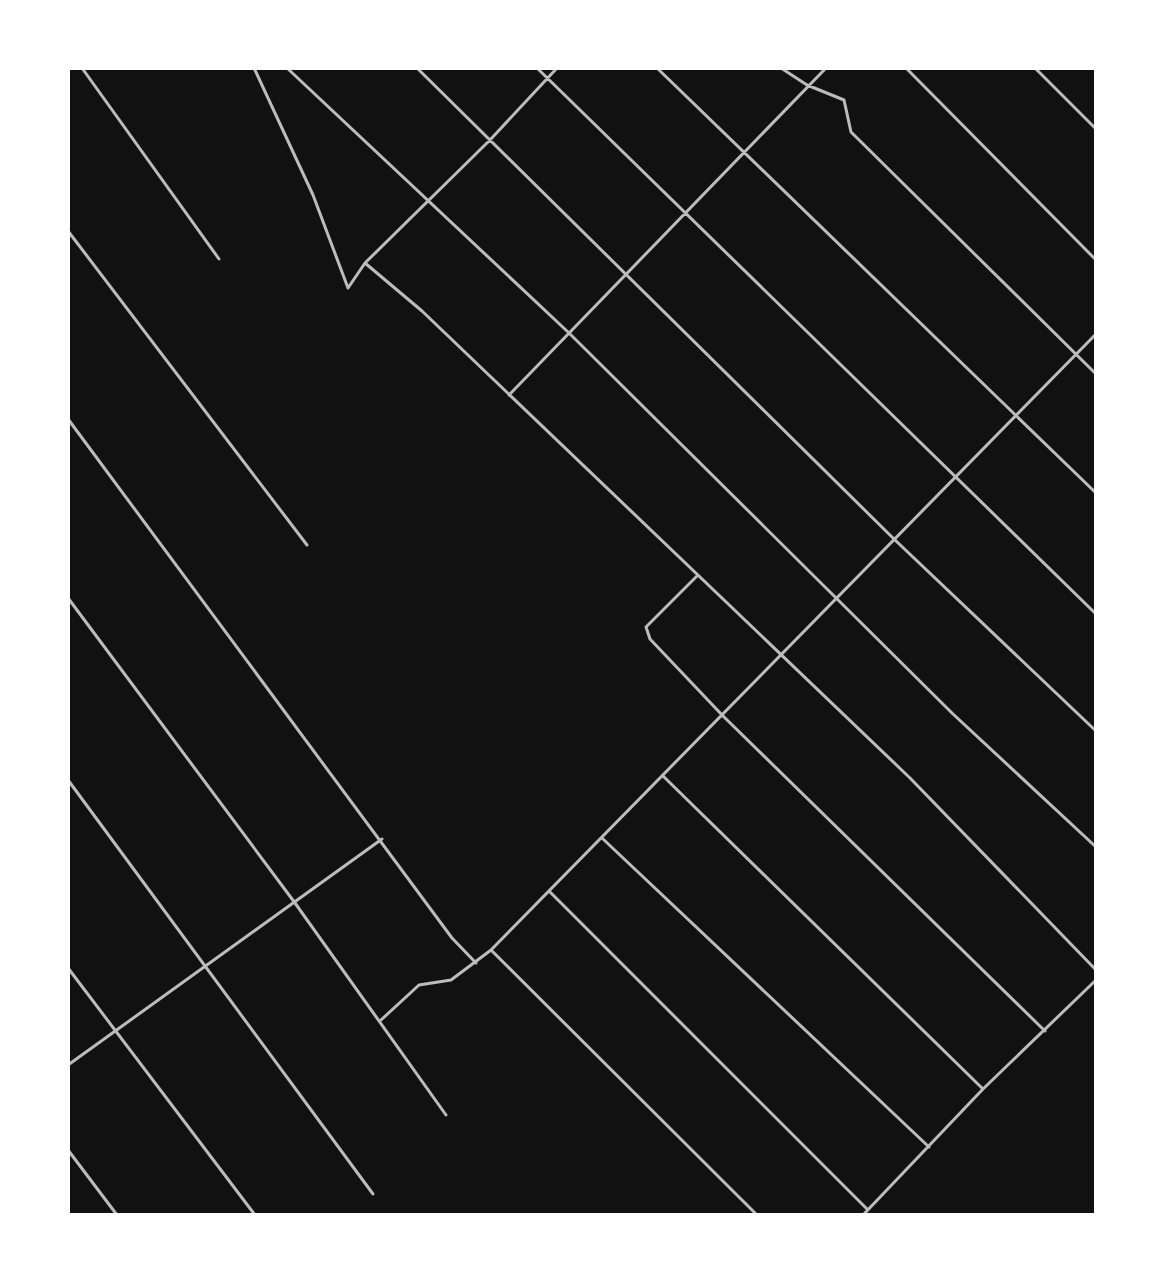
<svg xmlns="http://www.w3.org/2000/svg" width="1164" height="1283" font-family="'Work Sans',sans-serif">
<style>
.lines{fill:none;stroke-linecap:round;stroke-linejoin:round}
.minor{stroke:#bcbcbc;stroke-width:3}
</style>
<rect width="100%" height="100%" fill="#111"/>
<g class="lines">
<!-- minor -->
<path class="minor" d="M 82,68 L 219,259
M 254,68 L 313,195 L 348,288
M 287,68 L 568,332 L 953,714 L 1096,847
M 417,68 L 895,540 L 1096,731
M 537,68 L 1096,614
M 657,68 L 1096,493
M 781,68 L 807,85 L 844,100 L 851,132 L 1096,374
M 906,68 L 1096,260
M 1035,68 L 1096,129
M 68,231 L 307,545
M 365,263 L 422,311 L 910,778 L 1096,970
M 348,288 L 365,263 L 490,140 L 557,68
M 509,395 L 826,68
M 68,419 L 452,938 L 476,963
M 697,576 L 646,627 L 650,639 L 723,716 L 1045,1031
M 68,598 L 295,903 L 446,1115
M 663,776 L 983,1089
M 68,780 L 373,1194
M 603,839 L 929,1147
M 550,892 L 868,1210
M 491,950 L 757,1215
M 68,968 L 255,1215
M 381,1020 L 419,985 L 451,980 L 491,950 L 1096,334
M 68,1065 L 382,839
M 68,1150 L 117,1215
M 863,1215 L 983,1089 L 1096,980"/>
</g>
<!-- border -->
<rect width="1164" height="1283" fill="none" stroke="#ffffff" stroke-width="140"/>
</svg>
